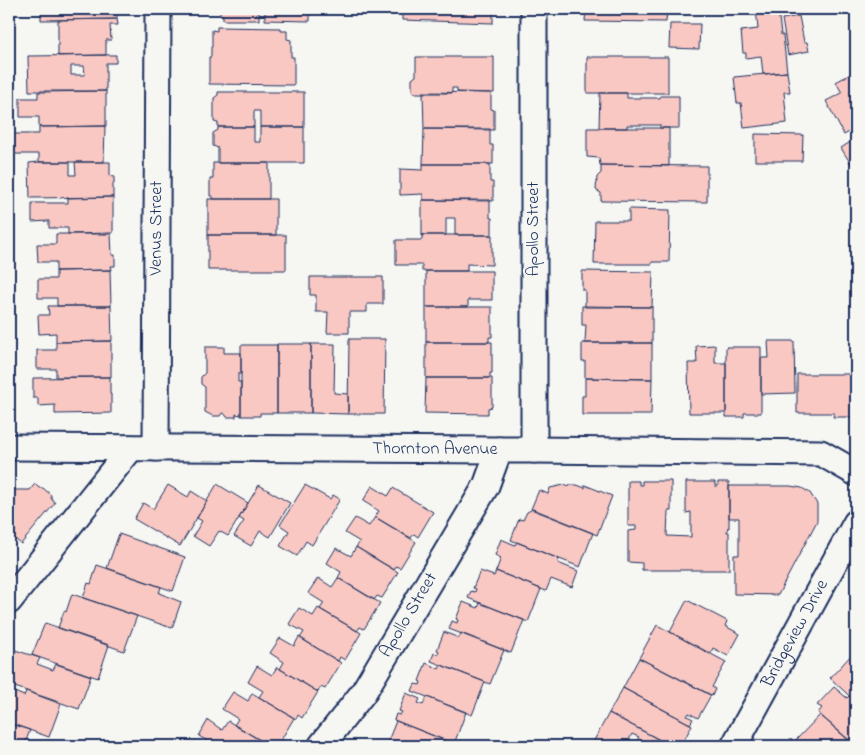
<svg xmlns="http://www.w3.org/2000/svg" width="865" height="755" font-family="'Indie Flower',sans-serif">
<style>
.building{fill:#f9c8c3;stroke:#1b2f5e;fill-rule:evenodd}
.lines{fill:none;stroke-linecap:round;stroke-linejoin:round}
.minor-casing{stroke:#1b2f5e;stroke-width:29}
.minor{stroke:#f6f6f2;stroke-width:25}
.labels{text-anchor:middle;dominant-baseline:central;stroke-width:4.5;stroke-linejoin:round;paint-order:stroke}
.street-label{font-size:18px;fill:#1b2f5e;stroke:#f6f6f2}
</style>
<rect width="100%" height="100%" fill="#f6f6f2"/>
<filter id="ink" filterUnits="userSpaceOnUse"><feTurbulence type="fractalNoise" baseFrequency=".02" numOctaves="2"/><feDisplacementMap in="SourceGraphic" scale="10" xChannelSelector="R" yChannelSelector="G"/><feConvolveMatrix kernelMatrix="1 2 1 2 8 2 1 2 1" color-interpolation-filters="sRGB"/></filter>
<g filter="url(#ink)">
<!-- building -->
<path class="building" d="M 41,9 L 117,9 L 117,19 L 41,20 Z
M 220,9 L 259,9 L 259,20 L 223,20 L 223,16 L 220,14 Z
M 265,9 L 310,9 L 310,21 L 265,20 Z
M 402,9 L 493,9 L 493,23 L 402,20 Z
M 586,9 L 667,9 L 666,22 L 585,21 Z
M 756,9 L 778,9 L 781,35 L 783,35 L 787,72 L 763,74 L 761,56 L 746,58 L 746,53 L 743,53 L 741,31 L 758,29 Z
M 799,16 L 804,42 L 807,42 L 809,51 L 788,55 L 782,19 Z
M 117,19 L 118,25 L 110,25 L 111,40 L 106,40 L 106,55 L 58,56 L 58,20 Z
M 670,24 L 700,24 L 699,49 L 669,48 Z
M 217,27 L 281,28 L 281,31 L 287,31 L 287,39 L 291,40 L 291,57 L 294,57 L 294,85 L 209,84 L 209,57 L 211,57 L 211,47 L 212,47 L 212,30 L 217,31 Z
M 106,55 L 116,55 L 116,63 L 106,63 L 106,91 L 29,91 L 28,56 ZM 71,66 L 84,66 L 85,75 L 71,75 Z
M 416,57 L 494,57 L 494,93 L 457,92 L 457,88 L 452,88 L 452,93 L 414,93 L 412,90 L 412,79 L 416,76 Z
M 587,57 L 668,57 L 668,93 L 587,93 Z
M 856,71 L 856,128 L 844,135 L 826,101 L 842,93 L 836,82 Z
M 787,72 L 790,92 L 784,92 L 787,123 L 744,128 L 741,103 L 737,103 L 734,77 Z
M 106,91 L 106,126 L 39,127 L 39,117 L 20,117 L 20,98 L 38,98 L 38,92 Z
M 218,92 L 304,92 L 304,127 L 260,127 L 260,111 L 254,111 L 254,127 L 218,127 L 218,123 L 214,122 L 214,98 L 218,95 Z
M 423,92 L 491,93 L 491,109 L 494,110 L 494,130 L 424,129 Z
M 600,93 L 627,93 L 627,98 L 660,98 L 660,96 L 679,96 L 679,128 L 660,128 L 660,125 L 627,125 L 627,128 L 599,128 Z
M 105,126 L 104,162 L 39,162 L 39,154 L 10,154 L 10,134 L 39,134 L 39,127 Z
M 218,127 L 254,127 L 254,142 L 260,142 L 260,127 L 304,127 L 304,163 L 218,163 L 218,148 L 213,146 L 213,133 L 218,130 Z
M 587,128 L 669,128 L 669,166 L 600,165 L 599,158 L 587,157 Z
M 424,129 L 490,129 L 490,145 L 493,145 L 493,164 L 423,164 Z
M 755,134 L 803,135 L 802,161 L 755,161 Z
M 855,139 L 856,161 L 851,164 L 841,148 Z
M 39,162 L 70,162 L 70,175 L 76,175 L 75,162 L 110,162 L 110,176 L 114,176 L 114,183 L 113,183 L 113,197 L 30,198 L 29,163 Z
M 213,163 L 269,163 L 269,199 L 213,199 L 213,196 L 210,196 L 210,179 L 213,179 Z
M 423,164 L 490,164 L 490,182 L 493,182 L 493,201 L 423,200 L 423,194 L 400,195 L 400,169 L 423,170 Z
M 601,165 L 707,166 L 707,202 L 601,201 L 601,193 L 596,190 L 597,177 L 601,173 Z
M 113,197 L 113,233 L 68,234 L 68,228 L 49,228 L 49,221 L 32,222 L 32,203 L 68,203 L 68,198 Z
M 208,199 L 276,199 L 276,235 L 208,235 Z
M 422,200 L 490,200 L 490,218 L 492,218 L 492,235 L 455,235 L 455,218 L 446,218 L 446,235 L 422,235 Z
M 629,209 L 670,210 L 669,262 L 652,262 L 652,264 L 594,264 L 595,221 L 629,221 Z
M 56,234 L 111,234 L 112,255 L 115,255 L 115,266 L 111,266 L 112,270 L 110,270 L 56,271 L 56,262 L 38,262 L 37,244 L 56,244 Z
M 208,235 L 286,235 L 286,270 L 208,270 Z
M 422,235 L 492,235 L 492,265 L 467,264 L 467,271 L 422,271 L 422,265 L 396,265 L 396,240 L 422,240 Z
M 110,270 L 111,306 L 57,306 L 57,298 L 38,298 L 38,279 L 56,279 L 56,271 Z
M 426,271 L 492,271 L 492,300 L 468,300 L 468,307 L 426,307 Z
M 582,271 L 653,272 L 652,307 L 585,307 L 585,290 L 582,290 Z
M 310,277 L 383,277 L 383,304 L 367,304 L 367,312 L 349,312 L 349,333 L 327,333 L 328,312 L 316,312 L 316,295 L 310,295 Z
M 48,306 L 111,306 L 112,341 L 56,342 L 56,333 L 39,334 L 38,315 L 49,315 Z
M 582,306 L 652,307 L 652,343 L 585,343 L 586,325 L 582,325 Z
M 426,307 L 492,307 L 492,337 L 489,337 L 489,342 L 426,342 Z
M 349,339 L 385,339 L 384,414 L 348,414 Z
M 111,341 L 111,377 L 56,377 L 56,369 L 37,369 L 37,350 L 56,350 L 56,342 Z
M 768,341 L 794,341 L 795,393 L 761,394 L 761,358 L 769,358 Z
M 426,342 L 492,342 L 492,373 L 490,373 L 490,378 L 426,378 Z
M 582,343 L 652,343 L 652,379 L 585,378 L 585,361 L 582,361 Z
M 277,344 L 311,344 L 311,413 L 277,413 Z
M 311,344 L 335,344 L 334,393 L 348,394 L 348,414 L 311,413 Z
M 241,345 L 277,345 L 277,413 L 260,413 L 260,416 L 241,416 Z
M 715,345 L 715,363 L 726,363 L 726,413 L 689,413 L 688,363 L 697,363 L 696,346 Z
M 205,347 L 224,347 L 224,353 L 241,353 L 241,374 L 238,374 L 238,382 L 241,382 L 241,415 L 236,414 L 236,417 L 227,417 L 224,413 L 222,413 L 220,416 L 213,416 L 205,412 L 205,387 L 201,384 L 201,377 L 205,373 Z
M 726,347 L 761,347 L 761,413 L 744,413 L 744,417 L 726,417 Z
M 797,374 L 856,374 L 856,417 L 833,417 L 834,413 L 797,413 Z
M 110,377 L 110,394 L 111,394 L 111,413 L 55,414 L 55,405 L 38,406 L 38,398 L 33,398 L 33,378 Z
M 426,378 L 492,378 L 492,407 L 488,408 L 488,414 L 425,413 Z
M 585,378 L 652,379 L 651,415 L 582,415 L 582,396 L 585,396 Z
M 628,481 L 639,481 L 639,485 L 642,485 L 642,481 L 671,481 L 671,511 L 668,511 L 667,536 L 691,537 L 691,512 L 686,513 L 686,482 L 715,482 L 715,486 L 718,486 L 718,482 L 729,482 L 729,528 L 728,527 L 727,532 L 729,532 L 729,570 L 642,570 L 642,563 L 628,562 L 628,531 L 636,530 L 636,526 L 628,526 Z
M 35,484 L 39,488 L 43,488 L 51,495 L 51,498 L 55,503 L 21,544 L 9,534 L 9,486 L 14,486 L 14,490 L 30,490 Z
M 217,484 L 248,503 L 228,536 L 219,531 L 209,546 L 193,536 L 202,521 L 197,518 Z
M 168,485 L 188,497 L 191,491 L 207,501 L 180,546 L 134,519 L 143,503 L 153,509 Z
M 259,485 L 290,503 L 270,537 L 260,531 L 251,546 L 234,536 L 244,521 L 239,518 Z
M 305,485 L 330,499 L 333,495 L 340,499 L 312,545 L 306,541 L 297,556 L 280,546 L 289,531 L 280,525 Z
M 564,485 L 569,487 L 569,485 L 577,485 L 585,488 L 585,485 L 612,496 L 597,535 L 531,509 L 539,490 L 548,494 L 550,488 Z
M 372,486 L 388,496 L 393,488 L 433,512 L 418,537 L 414,534 L 411,538 L 375,517 L 379,511 L 363,501 Z
M 729,486 L 790,486 L 802,488 L 810,493 L 817,504 L 817,521 L 778,595 L 734,594 L 734,555 L 739,555 L 739,518 L 729,518 Z
M 533,509 L 593,533 L 580,567 L 511,540 L 519,519 L 523,520 L 527,512 Z
M 375,517 L 416,542 L 400,568 L 396,566 L 394,570 L 356,547 L 360,542 L 345,533 L 355,518 L 369,526 Z
M 119,534 L 185,557 L 173,591 L 107,568 Z
M 501,539 L 515,545 L 517,542 L 559,559 L 558,563 L 578,571 L 572,587 L 551,579 L 546,591 L 496,571 L 501,558 L 495,555 Z
M 356,547 L 398,572 L 382,598 L 377,596 L 374,600 L 338,578 L 341,572 L 327,563 L 336,548 L 351,556 Z
M 97,565 L 161,587 L 159,593 L 181,602 L 172,628 L 83,598 L 88,583 L 91,584 Z
M 480,571 L 494,576 L 496,571 L 541,589 L 528,622 L 468,598 L 471,591 L 475,592 L 476,589 L 473,588 Z
M 318,578 L 332,587 L 338,578 L 380,603 L 364,629 L 360,627 L 357,631 L 320,609 L 324,603 L 308,593 Z
M 72,594 L 137,616 L 124,651 L 58,628 L 64,611 L 66,612 Z
M 687,600 L 727,621 L 725,626 L 740,634 L 728,656 L 713,648 L 710,654 L 670,632 Z
M 463,602 L 478,608 L 480,603 L 524,620 L 511,653 L 449,629 L 452,621 L 457,623 L 458,620 L 456,619 Z
M 299,608 L 313,616 L 318,608 L 361,633 L 345,660 L 340,657 L 338,661 L 300,638 L 304,632 L 289,624 Z
M 45,623 L 109,645 L 98,678 L 32,655 Z
M 657,625 L 726,662 L 712,687 L 715,689 L 712,696 L 639,658 Z
M 444,632 L 459,638 L 461,633 L 504,650 L 490,684 L 431,661 L 434,653 L 438,654 L 439,651 L 437,650 Z
M 299,637 L 341,663 L 325,689 L 321,687 L 318,692 L 280,669 L 284,662 L 270,653 L 280,638 L 294,646 Z
M 15,650 L 40,658 L 37,664 L 53,670 L 56,664 L 91,676 L 79,709 L 9,685 L 9,678 L 11,672 L 9,671 L 9,669 Z
M 856,650 L 856,702 L 830,678 Z
M 639,658 L 711,695 L 698,718 L 689,713 L 687,716 L 693,719 L 690,724 L 623,688 Z
M 426,663 L 439,669 L 441,665 L 485,682 L 472,715 L 412,691 L 415,684 L 420,685 L 421,682 L 419,681 Z
M 257,666 L 272,675 L 277,667 L 318,692 L 302,718 L 298,715 L 296,719 L 259,697 L 263,691 L 248,682 Z
M 9,685 L 12,686 L 10,690 L 24,696 L 26,691 L 61,704 L 49,737 L 9,723 Z
M 834,687 L 847,698 L 849,696 L 856,702 L 856,746 L 818,713 L 822,708 L 817,705 Z
M 623,688 L 692,725 L 681,746 L 671,746 L 609,713 Z
M 233,692 L 248,701 L 252,693 L 294,718 L 278,745 L 275,742 L 273,746 L 270,746 L 234,725 L 238,719 L 222,709 Z
M 406,693 L 420,699 L 418,703 L 423,705 L 427,697 L 466,712 L 454,744 L 394,720 L 396,714 L 400,715 L 402,712 L 399,711 Z
M 609,713 L 671,746 L 634,746 L 639,737 L 632,734 L 626,746 L 627,746 L 591,746 Z
M 820,715 L 855,746 L 801,746 L 795,741 Z
M 208,720 L 222,730 L 228,721 L 270,746 L 213,746 L 214,745 L 199,736 Z
M 396,721 L 452,743 L 451,746 L 386,746 Z
M 9,723 L 30,730 L 24,746 L 9,746 Z"/>
<g class="lines">
<!-- minor casing -->
<g class="minor-casing">
<g id="minor">
<path id="s1" d="M 9,447 L 499,450 L 534,450 L 821,453 L 856,473"/>
<path id="s2" d="M 156,448 L 158,9"/>
<path d="M 534,450 L 534,9"/>
<path d="M 9,601 L 131,448"/>
<path id="s3" d="M 321,746 L 363,693 L 486,486 L 499,450"/>
<path id="s4" d="M 734,746 L 856,523"/>
</g>
</g>
<!-- minor -->
<use href="#minor" class="minor"/>
</g>
</g>
<g class="labels">
<!-- street labels -->
<g class="street-label">
<text stroke="none"><textPath href="#s2" startOffset="220">Venus Street</textPath></text>
<text transform="translate(534 229) rotate(-90)">Apollo Street</text>
<text stroke="none"><textPath href="#s1" startOffset="426">Thornton Avenue</textPath></text>
<text stroke="none"><textPath href="#s3" startOffset="158">Apollo Street</textPath></text>
<text stroke="none"><textPath href="#s4" startOffset="128">Bridgeview Drive</textPath></text>
</g>
</g>
<!-- margin -->
<rect width="865" height="755" fill="none" stroke="#f6f6f2" stroke-width="30"/>
<rect x="15" y="15" width="835" height="725" fill="none" stroke="#1b2f5e" stroke-width="2" filter="url(#ink)"/>
</svg>
